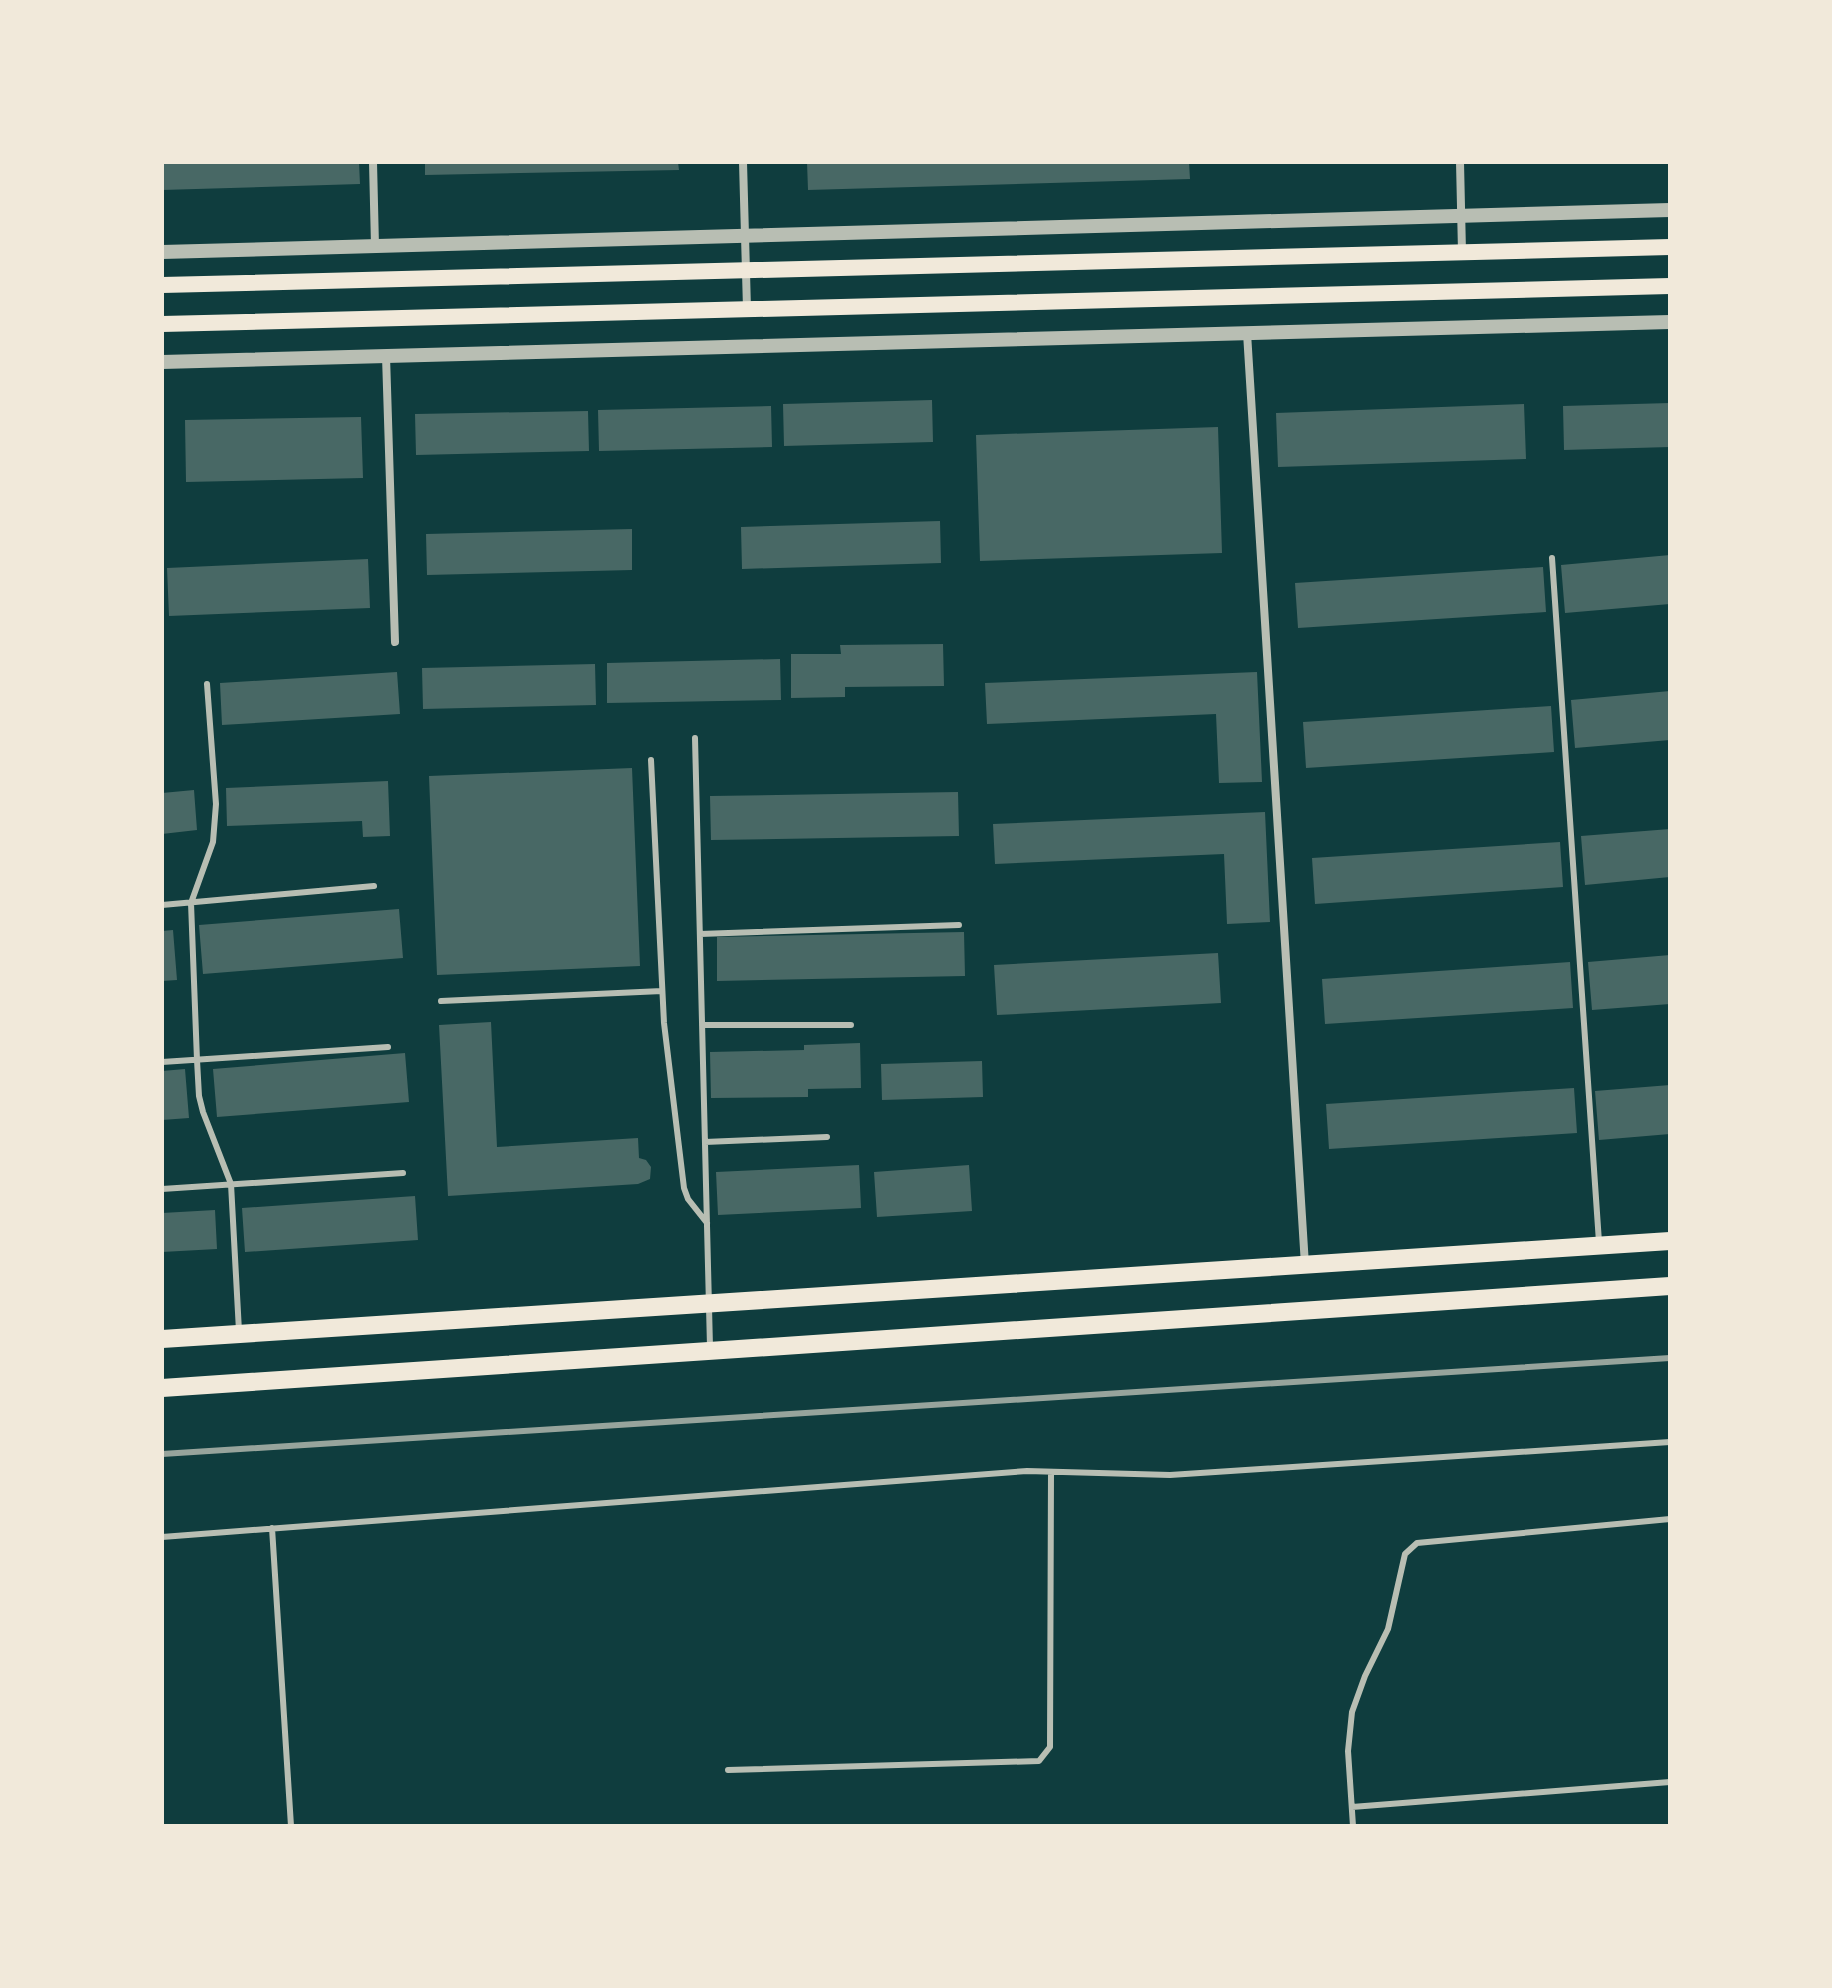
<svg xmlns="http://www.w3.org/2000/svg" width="1832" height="1988" font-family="'Nunito Sans',sans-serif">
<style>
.building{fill:#486865}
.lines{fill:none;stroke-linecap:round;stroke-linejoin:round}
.service{stroke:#b8beb3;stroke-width:6}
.minor{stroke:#b8beb3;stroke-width:8}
.tertiary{stroke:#b8beb3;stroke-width:14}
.secondary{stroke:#f1e9da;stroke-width:16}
.primary{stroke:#f1e9da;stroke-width:18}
.rail{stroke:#97a49c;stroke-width:6}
</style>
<rect width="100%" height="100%" fill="#0f3d3e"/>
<!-- building -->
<path class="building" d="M 162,162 L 359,162 L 360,184 L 162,190 Z
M 425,162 L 678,162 L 679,170 L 425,175 Z
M 807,162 L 1189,162 L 1190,179 L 808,190 Z
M 932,400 L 933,442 L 784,446 L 783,404 Z
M 1670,403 L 1670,447 L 1564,450 L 1563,406 Z
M 1524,404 L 1526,459 L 1278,467 L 1276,413 Z
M 771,406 L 772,447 L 599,451 L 598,410 Z
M 588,411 L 589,451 L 416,455 L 415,414 Z
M 361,417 L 363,478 L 186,482 L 185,420 Z
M 1218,427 L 1222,553 L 980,561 L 976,435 Z
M 940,521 L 941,563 L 742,569 L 741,527 Z
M 632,529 L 632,570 L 427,575 L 426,534 Z
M 1670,555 L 1670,604 L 1565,613 L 1561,565 Z
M 368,559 L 370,608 L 169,616 L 167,568 Z
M 1543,567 L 1546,612 L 1298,628 L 1295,583 Z
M 943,644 L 944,686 L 845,687 L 845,697 L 791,698 L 791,654 L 841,654 L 840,645 Z
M 780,659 L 781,700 L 607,703 L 607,663 Z
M 595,664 L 596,705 L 423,709 L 422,668 Z
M 397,672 L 400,714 L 222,725 L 220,683 Z
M 1257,672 L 1262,782 L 1219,783 L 1216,714 L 987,724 L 985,683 Z
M 1670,691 L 1670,740 L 1575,748 L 1571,700 Z
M 1551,706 L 1554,752 L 1306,768 L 1303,722 Z
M 632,768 L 640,966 L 437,975 L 429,776 Z
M 388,781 L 390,836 L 363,837 L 362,821 L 227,826 L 226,788 Z
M 194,790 L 197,830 L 162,834 L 162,793 Z
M 958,792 L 959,836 L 711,840 L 710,796 Z
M 1265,812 L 1270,922 L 1227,924 L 1224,854 L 995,864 L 993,824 Z
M 1670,829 L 1670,877 L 1585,885 L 1581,836 Z
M 1560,842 L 1563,887 L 1315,904 L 1312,858 Z
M 399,909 L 403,958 L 203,974 L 199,925 Z
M 173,930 L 177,980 L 162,981 L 162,931 Z
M 964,932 L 965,976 L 717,981 L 717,937 Z
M 1218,953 L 1221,1003 L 997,1015 L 994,965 Z
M 1670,955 L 1670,1004 L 1592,1010 L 1588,962 Z
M 1570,962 L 1573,1008 L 1325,1024 L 1322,979 Z
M 491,1022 L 497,1147 L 638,1138 L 639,1158 L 646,1160 L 651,1167 L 650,1179 L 638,1184 L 448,1196 L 439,1025 Z
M 860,1043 L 861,1088 L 808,1089 L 808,1097 L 711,1098 L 710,1052 L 804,1050 L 804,1045 Z
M 405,1053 L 409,1102 L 217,1117 L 213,1069 Z
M 982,1061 L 983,1097 L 882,1100 L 881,1064 Z
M 185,1069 L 189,1118 L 162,1120 L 162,1071 Z
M 1670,1085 L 1670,1134 L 1599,1140 L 1595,1091 Z
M 1574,1088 L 1577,1133 L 1329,1149 L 1326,1104 Z
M 859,1165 L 861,1208 L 718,1215 L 716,1172 Z
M 969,1165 L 972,1211 L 877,1217 L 874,1172 Z
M 415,1196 L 418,1240 L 245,1252 L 242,1208 Z
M 215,1210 L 217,1249 L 162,1252 L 162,1213 Z"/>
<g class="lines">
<!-- service -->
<path class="service" d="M 1552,558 L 1599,1242
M 207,684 L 216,804 L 213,842 L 191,903 L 197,1060 L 199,1096 L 203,1112 L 231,1184 L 239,1331
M 695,738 L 710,1347
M 651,760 L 664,1023 L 684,1188 L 688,1199 L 707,1223
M 162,905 L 374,886
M 700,934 L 959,925
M 441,1001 L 662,991
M 702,1025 L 851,1025
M 162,1062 L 388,1047
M 705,1142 L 827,1137
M 162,1189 L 403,1173
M 272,1528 L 291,1826
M 162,1537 L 1027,1471 L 1170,1475 L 1670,1442
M 728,1770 L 1039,1761 L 1050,1747 L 1051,1472
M 1352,1807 L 1670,1782
M 1353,1826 L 1348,1751 L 1352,1712 L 1365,1676 L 1388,1629 L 1405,1554 L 1417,1543 L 1670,1519"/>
<!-- minor -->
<path class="minor" d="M 373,162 L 375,246
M 743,162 L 747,309
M 1460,162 L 1462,252
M 1247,333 L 1305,1265
M 386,356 L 395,642"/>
<!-- tertiary -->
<path class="tertiary" d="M 162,252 L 1670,210
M 162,362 L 1670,322"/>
<!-- secondary -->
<path class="secondary" d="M 162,285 L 1670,247
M 162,324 L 1670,286"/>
<!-- primary -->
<path class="primary" d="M 162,1339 L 1670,1241
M 162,1388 L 1670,1286"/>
<!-- rail -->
<path class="rail" d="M 162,1454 L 1670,1358"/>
</g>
<!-- border -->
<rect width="1832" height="1988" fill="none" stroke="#f1e9da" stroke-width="328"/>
</svg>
